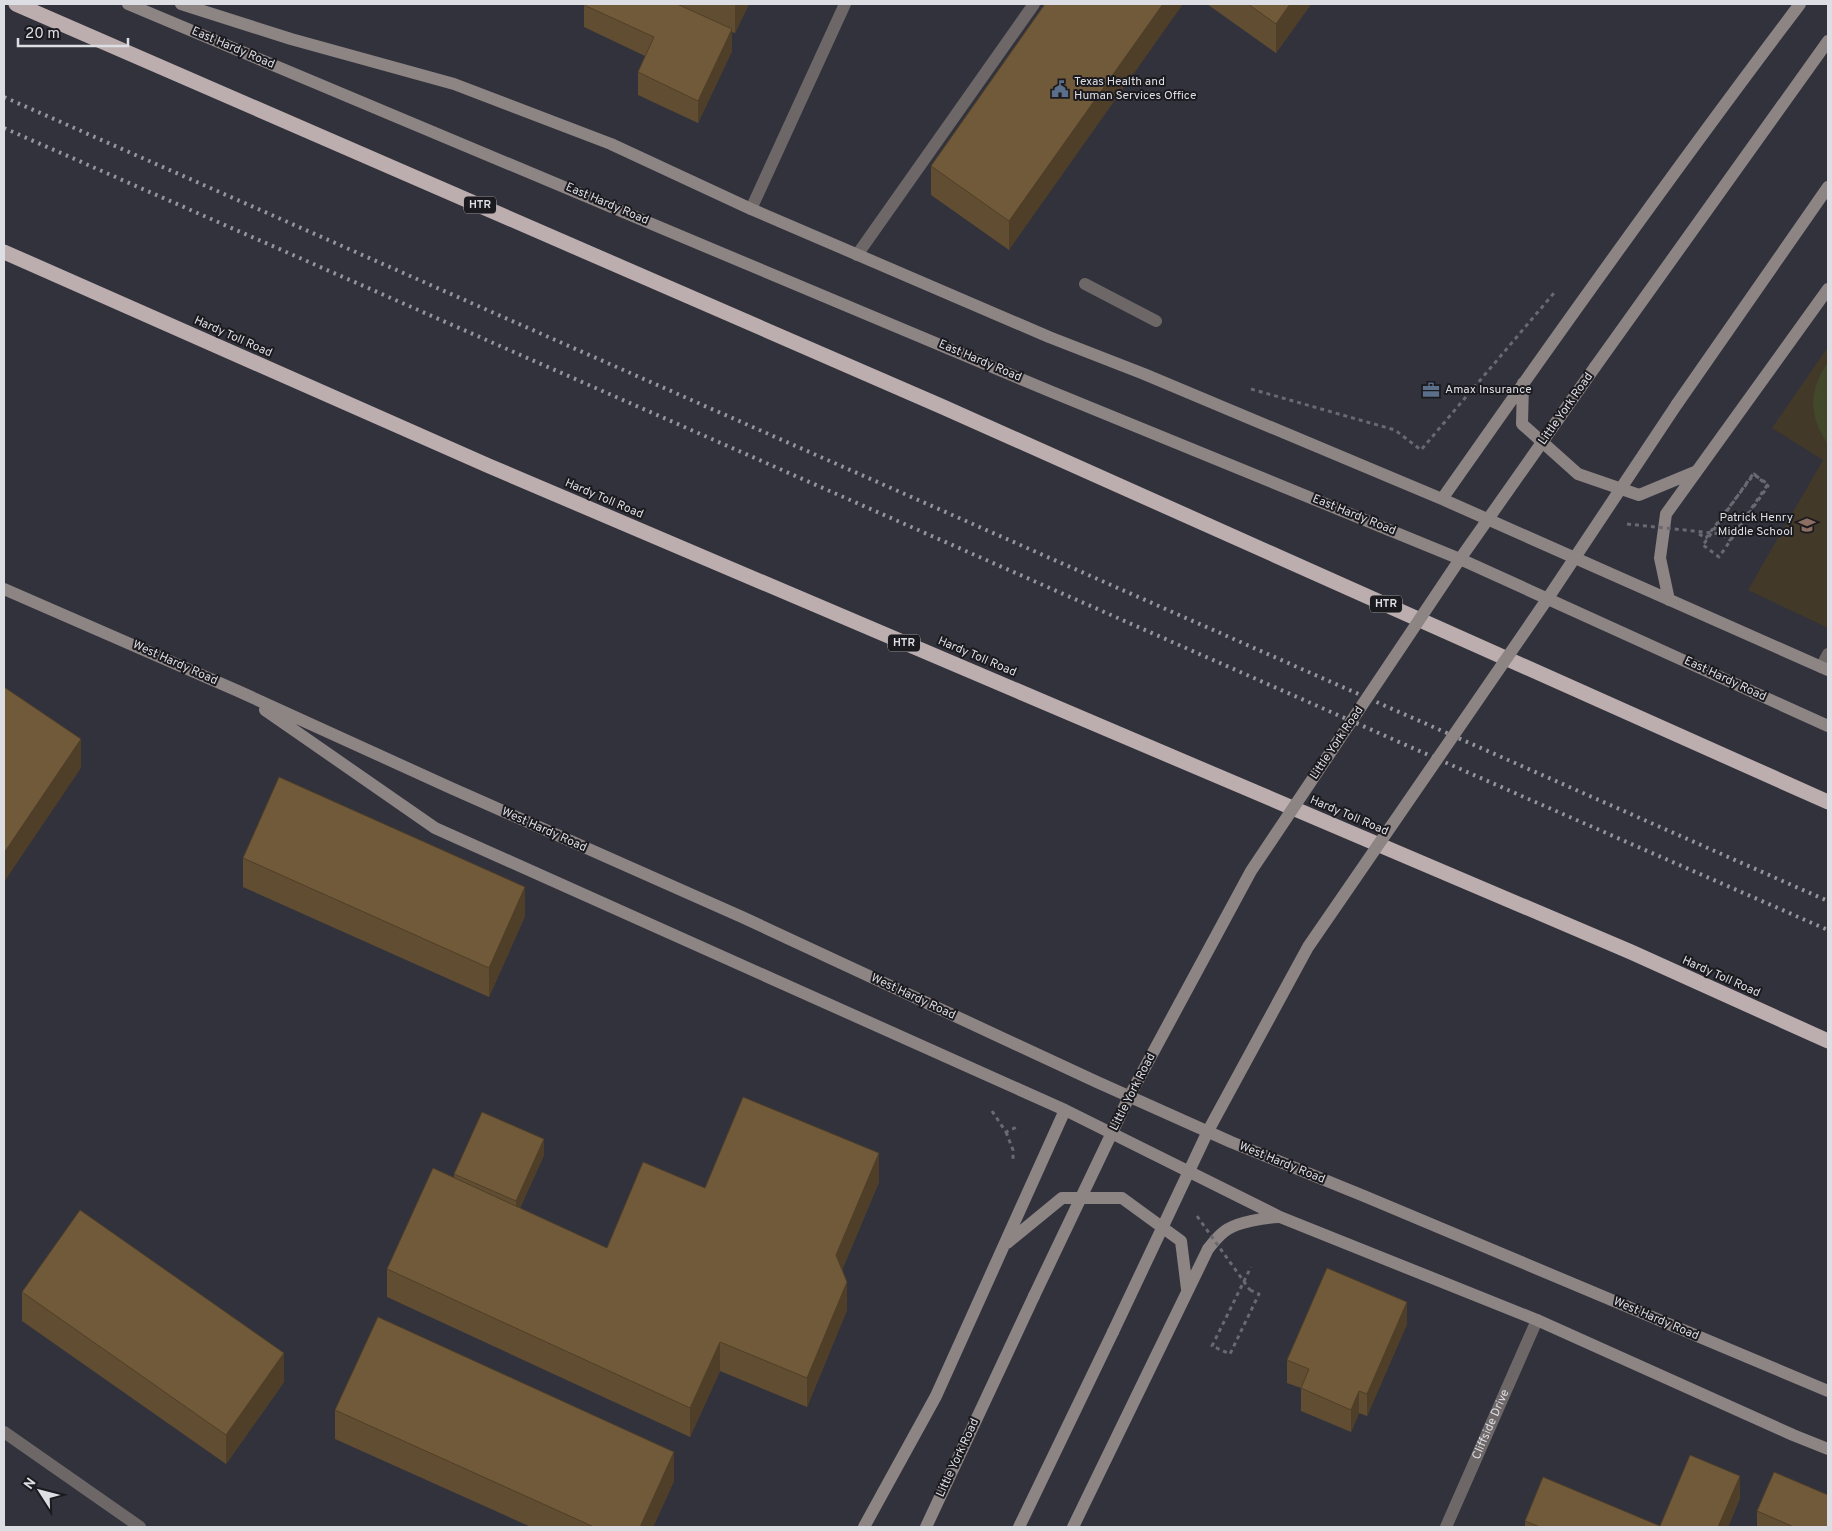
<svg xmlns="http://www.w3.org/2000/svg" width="1832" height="1531" font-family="Overpass,sans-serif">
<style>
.education{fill:#433929}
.grass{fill:#42492b}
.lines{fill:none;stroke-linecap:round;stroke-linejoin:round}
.path{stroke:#696972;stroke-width:3;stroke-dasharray:4 4;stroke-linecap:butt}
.lane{stroke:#6d6767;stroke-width:12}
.street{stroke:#6d6767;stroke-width:12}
.secondary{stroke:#8d8484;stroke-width:12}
.highway{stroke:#bcaeae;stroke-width:15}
.rail{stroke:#95959d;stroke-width:4;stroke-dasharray:2.5 5;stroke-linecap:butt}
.path-bridge{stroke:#696972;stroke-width:3;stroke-dasharray:4 4;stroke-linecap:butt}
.secondary-bridge{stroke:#8d8484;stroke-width:12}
.wall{fill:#614d31}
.shaded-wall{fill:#4f3f28}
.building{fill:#715a39;stroke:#4f3f28}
.labels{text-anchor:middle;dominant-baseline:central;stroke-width:4;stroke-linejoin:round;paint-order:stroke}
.shield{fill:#1b1a1f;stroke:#a3a2a9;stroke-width:1}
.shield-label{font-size:11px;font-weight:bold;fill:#dddde4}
.street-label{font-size:12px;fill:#dddde4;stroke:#1b1a1f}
.poi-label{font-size:12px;fill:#dddde4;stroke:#1b1a1f;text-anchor:start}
</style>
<rect width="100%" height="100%" fill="#32323c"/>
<!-- education -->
<path class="education" d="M 1828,347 L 1828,628 L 1748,590 L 1823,460 L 1772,428 Z"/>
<!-- grass -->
<path class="grass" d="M 1828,362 L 1828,444 C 1808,416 1809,390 1828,362 Z"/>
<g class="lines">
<!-- path -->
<path class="path" d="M 1251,389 L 1395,430 L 1421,450 L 1554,293
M 1699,534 L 1706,538 L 1754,474 L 1768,486 L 1719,557 L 1703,545
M 992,1111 L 1006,1132 L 1019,1126
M 1006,1132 L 1013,1150 L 1013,1160
M 1250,1290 L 1259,1294 L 1230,1354 L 1212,1346 L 1251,1267"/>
<!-- lane -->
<path class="lane" d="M 751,209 L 845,4
M 857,255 L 1034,4
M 1085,284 L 1156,321
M 1821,667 L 1828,654"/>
<!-- street -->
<g class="street">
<path d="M 4,1432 L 140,1527"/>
<path id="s1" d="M 1446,1527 L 1537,1320"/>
</g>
<!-- secondary -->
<path class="secondary" d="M 128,4 L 1052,392 L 1460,559 L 1828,726
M 181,4 L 291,39 L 454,84 L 611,144 L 751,209 L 1049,337 L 1144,374 L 1442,499 L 1828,670
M 1595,367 L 1828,41
M 1523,383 L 1522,424 L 1578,474 L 1639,495 L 1697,471
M 1677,404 L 1828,187
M 1442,499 C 1559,332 1677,166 1800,4
M 4,589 L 238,691 L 451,788 L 742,917 L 1097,1082 L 1231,1142 L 1364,1196 L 1828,1391
M 1669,600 L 1660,558 L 1666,514 L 1828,289
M 265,710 L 435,828 L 1065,1110 L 1280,1217 L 1537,1320 L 1793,1435 L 1828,1449
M 1007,1243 L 1062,1198 L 1122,1198 L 1181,1241 L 1187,1289
M 864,1527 L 936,1396 L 1065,1110
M 926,1527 L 1034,1296
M 1019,1527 L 1113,1332
M 1073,1527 L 1208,1249 C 1214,1242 1219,1234 1228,1229 C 1239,1222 1264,1218 1278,1217"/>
<!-- highway -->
<path class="highway" d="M 16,4 L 943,407 L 1828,802
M 4,252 L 489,466 L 1631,952 L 1828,1041"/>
<!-- rail -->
<path class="rail" d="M 4,97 L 1828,901
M 4,128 L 714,440 L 1508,790 L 1828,930"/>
<!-- path-bridge -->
<path class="path-bridge" d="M 1627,524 L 1722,534 L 1730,540 L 1768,484 L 1753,474 L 1703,545
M 1197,1216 L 1250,1290"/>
<!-- secondary-bridge -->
<path class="secondary-bridge" d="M 1034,1296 L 1129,1097 L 1251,871 L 1460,559 L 1595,367
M 1113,1332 L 1208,1131 L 1308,947 L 1548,598 L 1677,404"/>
</g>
<!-- wall -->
<path class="wall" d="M 584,4 L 749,4 L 735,33 L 732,32 L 732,51 L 698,123 L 638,95 L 638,72 L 645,56 L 584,27 Z
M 1045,4 L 1009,250 L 931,195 L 931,166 Z
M 1207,4 L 1311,4 L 1276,53 Z
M 243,858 L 525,916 L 489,997 L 243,887 Z
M 544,1155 L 520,1208 L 607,1248 L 705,1188 L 879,1182 L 842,1270 L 847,1310 L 807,1407 L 720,1371 L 690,1437 L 387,1297 L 387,1269 L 454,1178 L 454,1174 Z
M 22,1292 L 284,1382 L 226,1464 L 22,1321 Z
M 1407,1324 L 1367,1416 L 1359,1413 L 1351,1432 L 1301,1411 L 1301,1388 L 1287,1383 L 1287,1360 Z
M 335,1410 L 674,1481 L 653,1527 L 531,1527 L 335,1439 Z
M 1740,1498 L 1728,1527 L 1525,1527 L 1525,1521 L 1660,1526 Z
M 1757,1511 L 1828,1527 L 1759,1527 L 1757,1526 Z"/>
<!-- shaded-wall -->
<path class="shaded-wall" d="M 735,4 L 749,4 L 735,33 Z
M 1163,4 L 1183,4 L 1009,250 L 1009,221 Z
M 1290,4 L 1311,4 L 1276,53 L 1276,24 Z
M 732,29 L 732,51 L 698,123 L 698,101 Z
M 81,739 L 81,768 L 4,882 L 4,853 Z
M 525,887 L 525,916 L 489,997 L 489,968 Z
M 544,1139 L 544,1155 L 516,1216 L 516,1201 Z
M 879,1153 L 879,1182 L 836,1284 L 836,1255 Z
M 847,1282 L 847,1310 L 807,1407 L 807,1378 Z
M 1407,1302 L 1407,1324 L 1367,1416 L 1367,1394 Z
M 720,1342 L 720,1371 L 690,1437 L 690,1408 Z
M 284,1353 L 284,1382 L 226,1464 L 226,1435 Z
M 1359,1391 L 1359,1413 L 1351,1432 L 1351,1410 Z
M 674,1452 L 674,1481 L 653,1527 L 640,1527 Z
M 1740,1476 L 1740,1498 L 1728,1527 L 1718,1527 Z"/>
<!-- building -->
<path class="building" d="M 584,4 L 677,4 L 732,29 L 698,101 L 638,72 L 654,37 L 584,5 Z
M 1045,4 L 1163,4 L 1009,221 L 931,166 Z
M 1248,4 L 1290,4 L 1276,24 Z
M 4,687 L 81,739 L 4,853 Z
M 279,777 L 525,887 L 489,968 L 243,858 Z
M 743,1097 L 879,1153 L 836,1255 L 847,1282 L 807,1378 L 720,1342 L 690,1408 L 387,1269 L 433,1168 L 607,1248 L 643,1162 L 705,1188 Z
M 482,1112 L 544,1139 L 516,1201 L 454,1174 Z
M 80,1210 L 284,1353 L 226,1435 L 22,1292 Z
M 1327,1268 L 1407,1302 L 1367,1394 L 1359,1391 L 1351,1410 L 1301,1388 L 1309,1369 L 1287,1360 Z
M 378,1317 L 674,1452 L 640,1527 L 594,1527 L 335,1410 Z
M 1690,1455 L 1740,1476 L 1718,1527 L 1540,1527 L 1525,1521 L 1543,1477 L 1660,1526 Z
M 1774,1472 L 1828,1495 L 1828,1527 L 1794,1527 L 1757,1511 Z"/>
<!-- icons -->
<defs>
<g id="civic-bare" transform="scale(1.35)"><path d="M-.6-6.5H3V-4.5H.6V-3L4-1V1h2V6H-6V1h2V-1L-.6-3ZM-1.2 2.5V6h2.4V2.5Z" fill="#5c6f8a" stroke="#1b1a1f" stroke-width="2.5" paint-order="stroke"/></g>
<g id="office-bare" transform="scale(1.35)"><path d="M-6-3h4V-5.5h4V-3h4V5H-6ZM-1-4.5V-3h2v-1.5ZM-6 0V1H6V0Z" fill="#5c6f8a" stroke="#1b1a1f" stroke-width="2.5" paint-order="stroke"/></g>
<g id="school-bare" transform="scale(1.35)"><path d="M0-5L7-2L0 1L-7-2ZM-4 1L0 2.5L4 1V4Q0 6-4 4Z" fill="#8d6e63" stroke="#1b1a1f" stroke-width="2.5" paint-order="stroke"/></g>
</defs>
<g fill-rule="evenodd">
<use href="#civic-bare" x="1060" y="89"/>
<use href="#office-bare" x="1431" y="390"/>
<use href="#school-bare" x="1807" y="525"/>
</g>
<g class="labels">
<!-- shield labels -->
<g class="shield">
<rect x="464" y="196.5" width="32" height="17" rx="4"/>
<rect x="1370" y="595.5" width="32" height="17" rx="4"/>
<rect x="888" y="634.5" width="32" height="17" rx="4"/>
</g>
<g class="shield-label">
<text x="480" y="205">HTR</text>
<text x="1386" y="604">HTR</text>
<text x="904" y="643">HTR</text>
</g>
<!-- street labels -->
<g class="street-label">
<text transform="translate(233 48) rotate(23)">East Hardy Road</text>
<text transform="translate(607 204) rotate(23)">East Hardy Road</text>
<text transform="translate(233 337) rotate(24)">Hardy Toll Road</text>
<text transform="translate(980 361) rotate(23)">East Hardy Road</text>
<text transform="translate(1566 409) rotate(-55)">Little York Road</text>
<text transform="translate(604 499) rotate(23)">Hardy Toll Road</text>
<text transform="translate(1354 515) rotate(22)">East Hardy Road</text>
<text transform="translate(977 657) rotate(23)">Hardy Toll Road</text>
<text transform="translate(175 663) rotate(24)">West Hardy Road</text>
<text transform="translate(1725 679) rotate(25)">East Hardy Road</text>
<text transform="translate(1337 743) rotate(-56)">Little York Road</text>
<text transform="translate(1349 816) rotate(23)">Hardy Toll Road</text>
<text transform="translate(544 830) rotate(24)">West Hardy Road</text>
<text transform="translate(1721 977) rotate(24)">Hardy Toll Road</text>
<text transform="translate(913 997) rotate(25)">West Hardy Road</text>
<text transform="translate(1133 1092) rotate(-63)">Little York Road</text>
<text transform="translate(1282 1163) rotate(22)">West Hardy Road</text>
<text transform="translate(1656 1319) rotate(23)">West Hardy Road</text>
<text stroke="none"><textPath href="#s1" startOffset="112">Cliffside Drive</textPath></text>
<text transform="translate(958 1458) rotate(-65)">Little York Road</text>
</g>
<!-- poi labels -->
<g class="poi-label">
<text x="1074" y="82">Texas Health and<tspan x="1074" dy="14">Human Services Office</tspan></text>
<text x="1445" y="390">Amax Insurance</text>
<text x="1793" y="518" text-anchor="end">Patrick Henry<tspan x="1793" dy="14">Middle School</tspan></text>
</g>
</g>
<!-- border -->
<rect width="1832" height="1531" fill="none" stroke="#dddde4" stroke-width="10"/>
<!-- north arrow -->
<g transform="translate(40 1491) rotate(306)" stroke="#1b1a1f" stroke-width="4" paint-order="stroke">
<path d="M0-4L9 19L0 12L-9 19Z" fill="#dddde4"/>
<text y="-8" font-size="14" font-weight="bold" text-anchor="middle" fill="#dddde4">N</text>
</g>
<!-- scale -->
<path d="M18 38v8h110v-8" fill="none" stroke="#dddde4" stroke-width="2.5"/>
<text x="25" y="38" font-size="15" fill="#dddde4" stroke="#1b1a1f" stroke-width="4" paint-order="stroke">20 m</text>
</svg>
